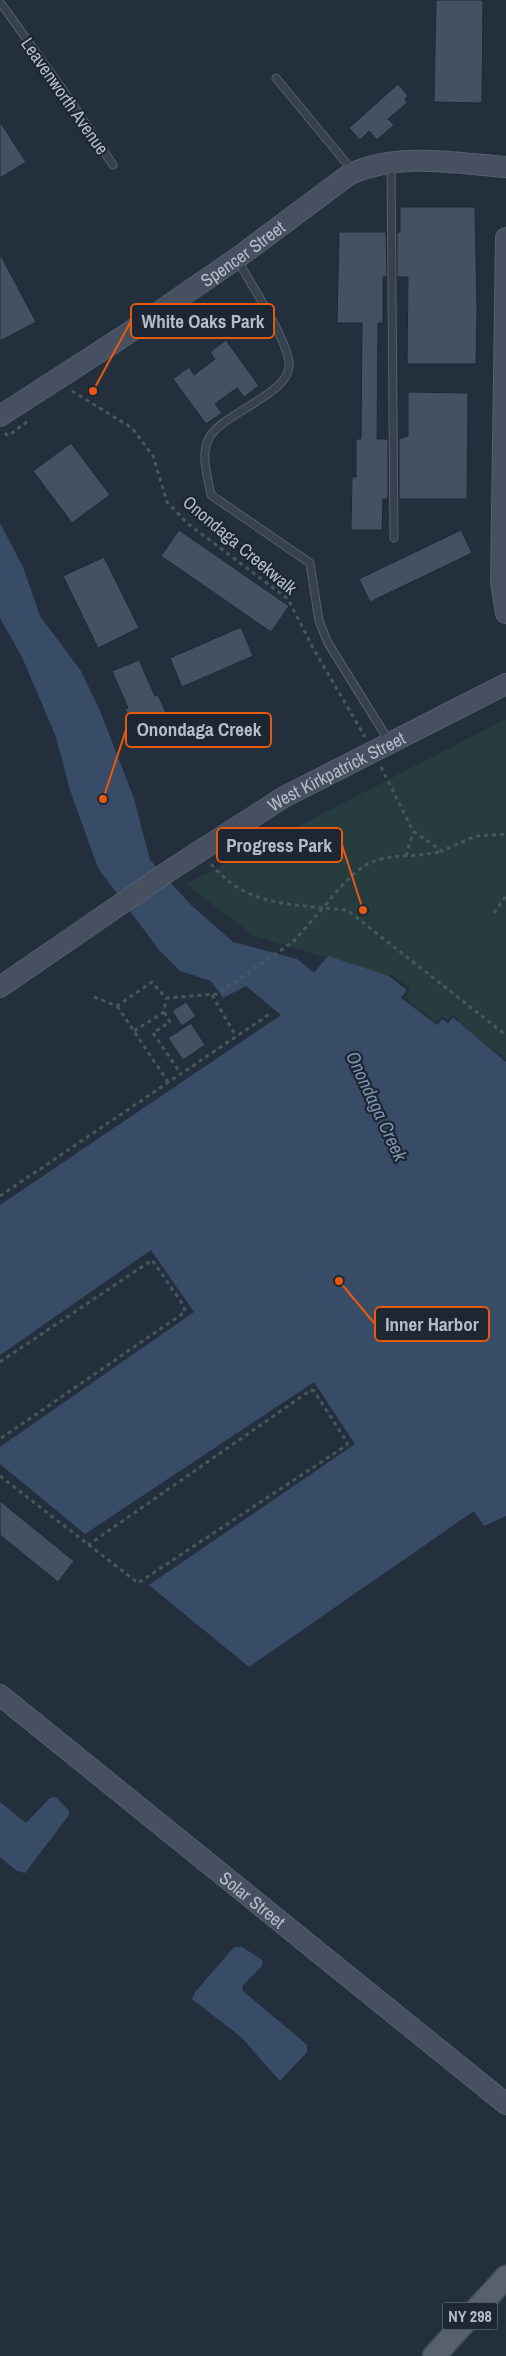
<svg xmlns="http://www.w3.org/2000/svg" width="506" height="2356" font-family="'Archivo Narrow',sans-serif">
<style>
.green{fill:#263c3f}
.water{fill:#394c67}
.pier{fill:#242f3e}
.building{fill:#455162;stroke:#1f2835}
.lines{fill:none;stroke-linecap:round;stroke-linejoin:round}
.lane-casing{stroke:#565f6c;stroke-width:9}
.secondary-casing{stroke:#565f6c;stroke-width:22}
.primary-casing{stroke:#414a57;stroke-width:25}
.path{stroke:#44595c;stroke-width:3;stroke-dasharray:4 4;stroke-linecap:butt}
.lane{stroke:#38414e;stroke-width:7}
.secondary{stroke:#465061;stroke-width:20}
.primary{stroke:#56606e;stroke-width:22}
.labels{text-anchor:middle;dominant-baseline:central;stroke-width:4.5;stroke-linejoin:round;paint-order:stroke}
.shield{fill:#1d2633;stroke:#878f9c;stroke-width:1}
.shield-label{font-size:16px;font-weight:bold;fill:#b4bcc9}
.street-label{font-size:18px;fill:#b4bcc9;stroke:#1d2633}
.water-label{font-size:19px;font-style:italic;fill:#7c92b1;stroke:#1d2633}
.leader{fill:none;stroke:#e8590c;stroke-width:2}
.callout-dot{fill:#e8590c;stroke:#1d2633;stroke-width:2}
.callout{fill:#1d2633;stroke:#e8590c;stroke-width:2}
.callout-label{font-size:19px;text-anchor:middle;font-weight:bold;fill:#b4bcc9}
</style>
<rect width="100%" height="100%" fill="#242f3e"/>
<!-- green -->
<path class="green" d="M 506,719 L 506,1060 L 453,1017 L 448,1023 L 437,1025 L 401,998 L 389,976 L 254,936 L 186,884 Z"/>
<!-- water -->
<path class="water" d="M 0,523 L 23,567 L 40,616 L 81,671 L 101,713 L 134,799 L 150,860 L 191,905 L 233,942 L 297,959 L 314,973 L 328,956 L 389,976 L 407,990 L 402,997 L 437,1025 L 442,1019 L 448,1023 L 453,1017 L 506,1062 L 506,1516 L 484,1526 L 474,1511 L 249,1667 L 149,1585 L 355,1444 L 314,1382 L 85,1534 L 0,1464 L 0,1447 L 194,1312 L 151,1250 L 0,1355 L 0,1205 L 281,1015 L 246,986 L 223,998 L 211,981 L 180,971 L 159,950 L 98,868 L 70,790 L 56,737 L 22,657 L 0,618 Z
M 56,1797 L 69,1811 L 69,1815 L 25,1873 L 17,1871 L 0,1857 L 0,1802 L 26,1823 L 50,1798 Z
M 234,1947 L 242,1947 L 262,1960 L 262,1966 L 242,1986 L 243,1991 L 307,2045 L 307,2052 L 280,2081 L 241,2037 L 192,1999 L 196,1991 Z"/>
<!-- pier -->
<path class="pier" d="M 390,974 L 410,988 L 405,997 L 436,1022 L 441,1016 L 447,1020 L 452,1015 L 460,1020 L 458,1022 L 453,1017 L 448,1023 L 442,1019 L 437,1025 L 401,998 L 407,990 L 389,976 Z"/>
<!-- building -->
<path class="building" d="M 436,0 L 483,0 L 482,103 L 434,102 Z
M 398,84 L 408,96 L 405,99 L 407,103 L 388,119 L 394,125 L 377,140 L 369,131 L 360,140 L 349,128 Z
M 0,122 L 26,162 L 0,178 Z
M 400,207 L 475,207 L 477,308 L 476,364 L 407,364 L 408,277 L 397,277 L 397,232 L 400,232 Z
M 339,232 L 386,232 L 387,277 L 383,277 L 383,323 L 378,323 L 377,439 L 388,439 L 388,499 L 383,499 L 382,530 L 351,530 L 352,477 L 356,477 L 356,439 L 361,439 L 362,323 L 337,323 Z
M 0,254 L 36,322 L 0,341 Z
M 226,340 L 259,386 L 244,397 L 237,388 L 227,395 L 215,404 L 222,413 L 206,424 L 173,379 L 189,367 L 194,375 L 215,359 L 210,352 Z
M 408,392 L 468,393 L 467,499 L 399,499 L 399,439 L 408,436 Z
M 71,443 L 110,495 L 72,523 L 33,471 Z
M 179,530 L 289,606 L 271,632 L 161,556 Z
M 461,530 L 472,553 L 370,602 L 359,579 Z
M 104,557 L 139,628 L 98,648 L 63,576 Z
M 241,627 L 253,656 L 182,687 L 170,658 Z
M 139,660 L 155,696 L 158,695 L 168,717 L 135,732 L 125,709 L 128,708 L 112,671 Z
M 186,1002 L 196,1016 L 182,1026 L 172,1011 Z
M 191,1023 L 205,1045 L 183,1060 L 168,1038 Z
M 0,1501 L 74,1561 L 58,1582 L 0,1535 Z"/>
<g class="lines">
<!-- lane casing -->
<g class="lane-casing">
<path id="lane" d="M 0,2 L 68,97 L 113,165
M 276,78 L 352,170
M 391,164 L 394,538
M 237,259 C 250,283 286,337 289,362 C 294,393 223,412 209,438 C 200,454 208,478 211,495 L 310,563 L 319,621 L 328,643 L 389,741"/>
</g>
<!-- secondary casing -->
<g class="secondary-casing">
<g id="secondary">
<path d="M 506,238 L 501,582 L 506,613"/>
<path id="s1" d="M 0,416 L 124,336 L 236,259 L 350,174 C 400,152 453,163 506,167"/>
<path id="s2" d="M 0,987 L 172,869 L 284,797 L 506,684"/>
<path id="s3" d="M 0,1695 L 506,2104"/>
</g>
</g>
<!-- primary casing -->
<g class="primary-casing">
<path id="primary" d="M 434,2356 L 506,2277"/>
</g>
<!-- path -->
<path class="path" d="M 72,391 L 132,428 L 153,456 L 167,502 L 187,523 L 288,599 L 313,648 L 365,737
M 5,433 L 8,436 L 28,421
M 381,767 L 413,831 L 442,851 L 476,836 L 506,834
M 406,856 L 413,832
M 211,864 C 243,902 277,903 323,908 C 339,889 356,865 381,859 C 402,854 421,857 442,851
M 494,913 L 506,896
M 212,995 L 236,1036
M 94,997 L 117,1006 L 152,982 L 166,998 L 217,994 L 293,942 L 323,908 L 347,910 L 506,1035
M 117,1006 L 168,1082
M 164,1012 L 170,1022 L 153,1033 L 181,1074
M 134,1031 L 164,1012 L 166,998
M 0,1196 L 271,1013
M 0,1362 L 152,1260 L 184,1306 L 185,1312 L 0,1439
M 0,1476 L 138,1583 L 347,1445 L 347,1442 L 314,1391 L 311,1390 L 88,1545"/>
<!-- lane -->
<use href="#lane" class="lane"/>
<!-- secondary -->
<use href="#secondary" class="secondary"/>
<!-- primary -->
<use href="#primary" class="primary"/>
</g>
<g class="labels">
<!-- shield labels -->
<rect class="shield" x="442.5" y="2302.5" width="55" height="27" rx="4"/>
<g class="shield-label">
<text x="470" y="2316">NY 298</text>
</g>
<!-- street labels -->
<g class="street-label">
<text transform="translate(65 96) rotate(55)">Leavenworth Avenue</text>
<text stroke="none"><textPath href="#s1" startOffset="292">Spencer Street</textPath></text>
<text transform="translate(240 545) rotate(40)">Onondaga Creekwalk</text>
<text stroke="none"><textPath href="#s2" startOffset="400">West Kirkpatrick Street</textPath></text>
<text stroke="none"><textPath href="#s3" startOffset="325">Solar Street</textPath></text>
</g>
<!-- water labels -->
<g class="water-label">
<text transform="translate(377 1106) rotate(65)">Onondaga Creek</text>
</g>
</g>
<!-- callouts -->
<path class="leader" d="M93 391L131 321M103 799L126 730M363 910L342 845M339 1281L375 1324"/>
<g class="callout-dot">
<circle cx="93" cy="391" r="5"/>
<circle cx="103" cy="799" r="5"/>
<circle cx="363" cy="910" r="5"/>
<circle cx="339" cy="1281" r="5"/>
</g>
<g class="callout">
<rect x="131" y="304" width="143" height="34" rx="5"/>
<rect x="126" y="713" width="145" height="34" rx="5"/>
<rect x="217" y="828" width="125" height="34" rx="5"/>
<rect x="375" y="1307" width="114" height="34" rx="5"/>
</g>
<g class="callout-label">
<text x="203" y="328">White Oaks Park</text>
<text x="199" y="736">Onondaga Creek</text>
<text x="279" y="852">Progress Park</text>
<text x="432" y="1331">Inner Harbor</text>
</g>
</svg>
